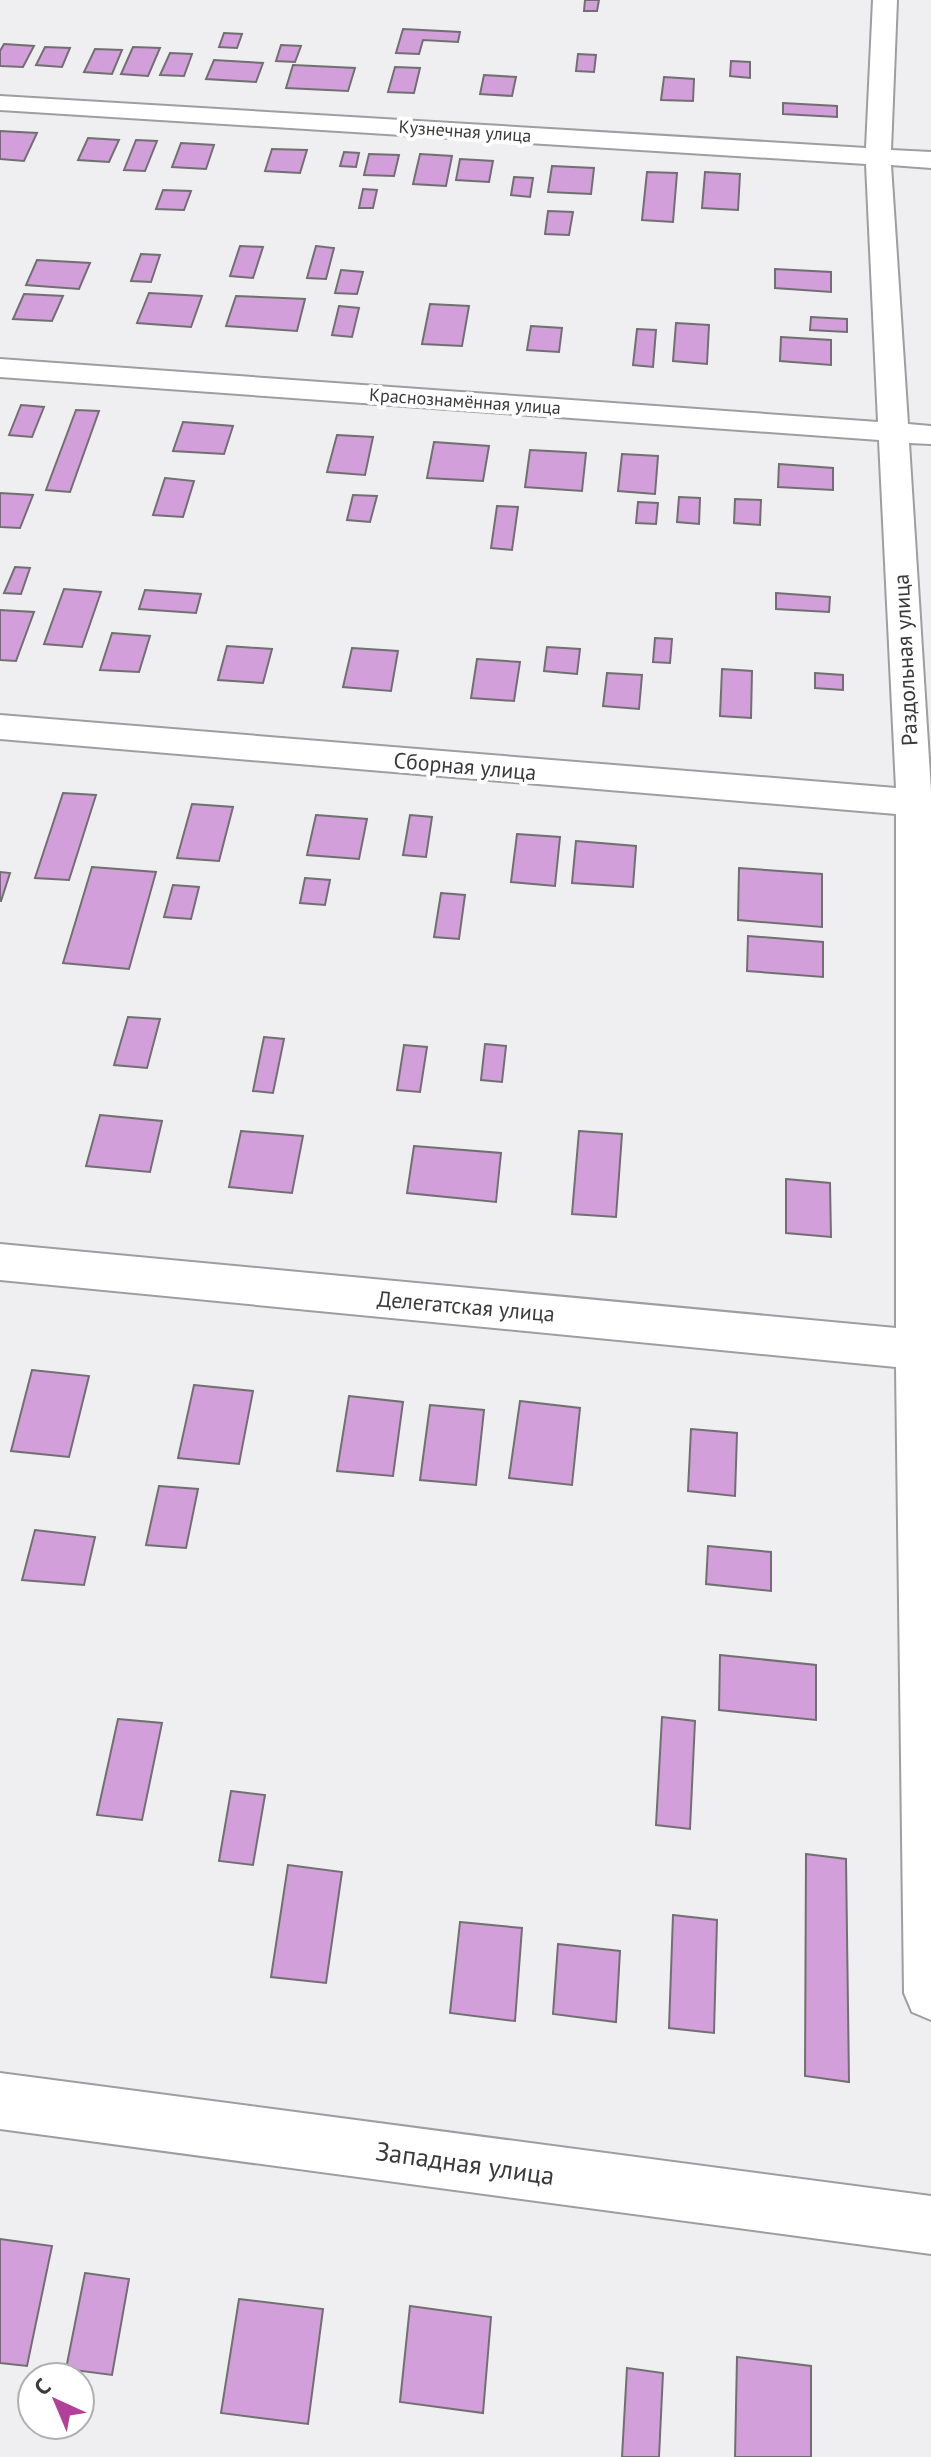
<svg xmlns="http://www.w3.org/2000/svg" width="931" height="2457" font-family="'PT Sans',sans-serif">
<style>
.building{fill:#d39fda;stroke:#717071;stroke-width:2}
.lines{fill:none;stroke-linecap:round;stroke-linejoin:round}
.minor-casing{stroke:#9d9e9f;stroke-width:4}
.minor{fill:#fff;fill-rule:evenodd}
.labels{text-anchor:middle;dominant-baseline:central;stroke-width:8;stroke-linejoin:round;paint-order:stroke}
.far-street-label{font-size:18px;fill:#3a3a3b;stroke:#fff}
.street-label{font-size:22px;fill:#3a3a3b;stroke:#fff}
.near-street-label{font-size:26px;fill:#3a3a3b;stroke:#fff}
</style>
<rect width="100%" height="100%" fill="#efeff1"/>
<!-- building -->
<path class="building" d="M 585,0 L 599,0 L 597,11 L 584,11 Z
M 403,29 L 460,32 L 458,42 L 423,40 L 419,54 L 396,53 Z
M 224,33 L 242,34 L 237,48 L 219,47 Z
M 4,44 L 34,46 L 23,67 L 0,66 L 0,51 Z
M 281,45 L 301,46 L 295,62 L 276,61 Z
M 45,47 L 70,48 L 62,67 L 36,65 Z
M 133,47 L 160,48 L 148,76 L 121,74 Z
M 95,49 L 122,50 L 112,74 L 84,72 Z
M 170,53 L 192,54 L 184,76 L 160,75 Z
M 578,54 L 596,55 L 594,72 L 576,71 Z
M 214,60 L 263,63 L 256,82 L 206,79 Z
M 731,61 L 750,62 L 750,78 L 730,76 Z
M 293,65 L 355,68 L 348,91 L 286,88 Z
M 395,67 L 420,68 L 414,93 L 388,92 Z
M 484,75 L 516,77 L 512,96 L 480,94 Z
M 664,77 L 694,79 L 693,101 L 661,100 Z
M 783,103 L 837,106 L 837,117 L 783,114 Z
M 0,131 L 37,133 L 24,161 L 0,159 Z
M 88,138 L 119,140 L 109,162 L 78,160 Z
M 136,140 L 157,141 L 145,171 L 124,170 Z
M 181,143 L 214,145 L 206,169 L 172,167 Z
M 272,149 L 307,150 L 300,173 L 265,171 Z
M 344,152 L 359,153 L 356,167 L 340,166 Z
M 369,154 L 399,155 L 394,176 L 364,175 Z
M 420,154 L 452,156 L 446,186 L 413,184 Z
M 460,159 L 493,161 L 489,182 L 456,180 Z
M 552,166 L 594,168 L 591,194 L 548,192 Z
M 647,172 L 677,173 L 673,222 L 642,220 Z
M 705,172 L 740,174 L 738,210 L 702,208 Z
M 514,177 L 533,178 L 530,197 L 511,195 Z
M 363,189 L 377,190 L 373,208 L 359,208 Z
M 163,190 L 191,191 L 184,210 L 156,209 Z
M 548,211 L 573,212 L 569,235 L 545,234 Z
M 240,246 L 263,247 L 253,278 L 230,276 Z
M 316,246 L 334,248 L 326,279 L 307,278 Z
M 141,254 L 160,255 L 151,282 L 131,281 Z
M 37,260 L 90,263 L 79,289 L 26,285 Z
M 775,269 L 831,272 L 831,292 L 775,288 Z
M 341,270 L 363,272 L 357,294 L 335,293 Z
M 149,293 L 202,296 L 191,327 L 137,323 Z
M 24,294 L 63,296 L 52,321 L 13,319 Z
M 236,296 L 305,299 L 297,331 L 226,326 Z
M 430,304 L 469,306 L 462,346 L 422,344 Z
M 339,306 L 359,308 L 352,337 L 332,335 Z
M 811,317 L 847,319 L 847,332 L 810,330 Z
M 676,323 L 709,325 L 707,364 L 673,361 Z
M 531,326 L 562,328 L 559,352 L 527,350 Z
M 637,329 L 656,330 L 653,367 L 633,365 Z
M 781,337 L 831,340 L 831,365 L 780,361 Z
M 21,405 L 44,407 L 32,437 L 9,435 Z
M 76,410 L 99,411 L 70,492 L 46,490 Z
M 183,422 L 233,426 L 224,454 L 173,451 Z
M 337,435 L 373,437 L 365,475 L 327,472 Z
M 434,442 L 489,446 L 483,481 L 427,478 Z
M 530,450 L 586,453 L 582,491 L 525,487 Z
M 622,454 L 658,456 L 655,494 L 618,491 Z
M 779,464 L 833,468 L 833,490 L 778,487 Z
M 165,478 L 194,481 L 183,517 L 153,515 Z
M 0,493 L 33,495 L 20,528 L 0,527 Z
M 353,495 L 377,496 L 370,522 L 347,520 Z
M 679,497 L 700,498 L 699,524 L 677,522 Z
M 735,499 L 761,500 L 760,525 L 734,523 Z
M 638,502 L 658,503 L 656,524 L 636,523 Z
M 497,506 L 518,507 L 512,550 L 491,548 Z
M 15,567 L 30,568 L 21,594 L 4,593 Z
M 64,589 L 101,592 L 82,647 L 44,644 Z
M 145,590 L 201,594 L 196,613 L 139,609 Z
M 776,593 L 830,597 L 829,612 L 776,609 Z
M 0,610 L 34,612 L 16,661 L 0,660 Z
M 112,633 L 150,636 L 139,672 L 100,670 Z
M 655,638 L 672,639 L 670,663 L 653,662 Z
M 227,646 L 272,649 L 263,683 L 218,680 Z
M 547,647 L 580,649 L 577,674 L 544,671 Z
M 352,648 L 398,651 L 391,691 L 343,687 Z
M 477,659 L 520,662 L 514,701 L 471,698 Z
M 722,669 L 752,671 L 751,718 L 720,716 Z
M 607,673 L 642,675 L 639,709 L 603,706 Z
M 815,673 L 843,675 L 843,690 L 815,688 Z
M 63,793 L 96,795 L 69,880 L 35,878 Z
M 192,804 L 233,807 L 219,861 L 177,858 Z
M 316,815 L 367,819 L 359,859 L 307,855 Z
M 410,815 L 432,817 L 426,857 L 403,855 Z
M 517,834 L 560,837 L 555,886 L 511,882 Z
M 576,841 L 636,846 L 633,887 L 572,883 Z
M 92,867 L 156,872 L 129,969 L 63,963 Z
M 739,868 L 822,874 L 822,927 L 738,920 Z
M 0,872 L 10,873 L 1,901 L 0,901 Z
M 305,878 L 330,880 L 325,905 L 300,903 Z
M 173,885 L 199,887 L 191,919 L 164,917 Z
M 441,893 L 465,895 L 459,939 L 434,937 Z
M 748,936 L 823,942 L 823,977 L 747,971 Z
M 128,1017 L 160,1019 L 147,1068 L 114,1065 Z
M 264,1037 L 284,1039 L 273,1093 L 253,1091 Z
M 485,1044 L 506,1046 L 502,1082 L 481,1080 Z
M 404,1045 L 427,1047 L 420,1092 L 397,1090 Z
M 100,1115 L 162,1121 L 150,1172 L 86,1166 Z
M 241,1131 L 303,1136 L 292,1193 L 229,1187 Z
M 579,1131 L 622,1134 L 616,1217 L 572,1214 Z
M 414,1146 L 501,1153 L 496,1202 L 407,1193 Z
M 786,1179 L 830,1183 L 831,1237 L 786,1233 Z
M 32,1370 L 89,1376 L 69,1457 L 11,1451 Z
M 194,1385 L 253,1391 L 239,1464 L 178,1458 Z
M 349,1396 L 403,1402 L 393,1476 L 337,1471 Z
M 520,1401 L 580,1408 L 572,1485 L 509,1478 Z
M 430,1405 L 484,1410 L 476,1485 L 420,1480 Z
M 691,1429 L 737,1433 L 735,1496 L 688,1491 Z
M 159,1486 L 198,1489 L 186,1548 L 146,1545 Z
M 35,1530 L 95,1537 L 84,1585 L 22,1580 Z
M 708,1546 L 771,1552 L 771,1591 L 706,1584 Z
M 720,1655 L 816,1665 L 816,1720 L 719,1710 Z
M 662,1717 L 695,1721 L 690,1829 L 656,1825 Z
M 118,1719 L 162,1723 L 142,1820 L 97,1815 Z
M 231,1791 L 265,1795 L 253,1865 L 219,1861 Z
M 806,1854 L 846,1859 L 849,2082 L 805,2076 Z
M 288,1865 L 342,1872 L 326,1983 L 271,1977 Z
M 673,1915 L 717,1920 L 714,2033 L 669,2028 Z
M 460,1922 L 522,1928 L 515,2021 L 450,2013 Z
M 558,1944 L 620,1951 L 616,2022 L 553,2014 Z
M 0,2239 L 52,2246 L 27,2366 L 0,2363 Z
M 85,2273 L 129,2279 L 112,2375 L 66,2369 Z
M 239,2299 L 323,2309 L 308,2424 L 221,2413 Z
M 410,2306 L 491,2317 L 483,2413 L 400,2402 Z
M 737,2357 L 811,2366 L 811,2457 L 735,2457 Z
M 627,2368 L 663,2373 L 659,2457 L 622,2457 Z"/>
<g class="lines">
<!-- minor casing -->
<g class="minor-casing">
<path id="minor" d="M 873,0 L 897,0 L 891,150 L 931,152 L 931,168 L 891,165 L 908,424 L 931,426 L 931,444 L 909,443 L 931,791 L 931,2020 L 912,2012 L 904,1993 L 896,1367 L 0,1280 L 0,1244 L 896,1328 L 896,814 L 0,739 L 0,715 L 896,788 L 879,440 L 0,377 L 0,359 L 878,422 L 866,164 L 0,110 L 0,96 L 866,148 Z
M 0,2073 L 931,2196 L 931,2254 L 0,2129 Z"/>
</g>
<!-- minor -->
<use href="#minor" class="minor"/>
</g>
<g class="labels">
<!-- far-street labels -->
<g class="far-street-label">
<text transform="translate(465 131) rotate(4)">Кузнечная улица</text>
<text transform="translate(465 401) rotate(4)">Краснознамённая улица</text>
</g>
<!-- street labels -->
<g class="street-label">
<text transform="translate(905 660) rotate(-93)">Раздольная улица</text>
<text transform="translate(465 766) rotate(5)">Сборная улица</text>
<text transform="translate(466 1306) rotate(5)">Делегатская улица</text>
</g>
<!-- near-street labels -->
<g class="near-street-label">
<text transform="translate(465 2163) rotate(8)">Западная улица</text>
</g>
</g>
<!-- north arrow -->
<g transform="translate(56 2401) rotate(316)"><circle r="38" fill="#ffffff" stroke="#b0b0b1" stroke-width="2"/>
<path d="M0-6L14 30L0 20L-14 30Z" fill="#b23f98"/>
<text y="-12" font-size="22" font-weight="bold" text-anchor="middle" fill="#3a3a3b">С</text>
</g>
</svg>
